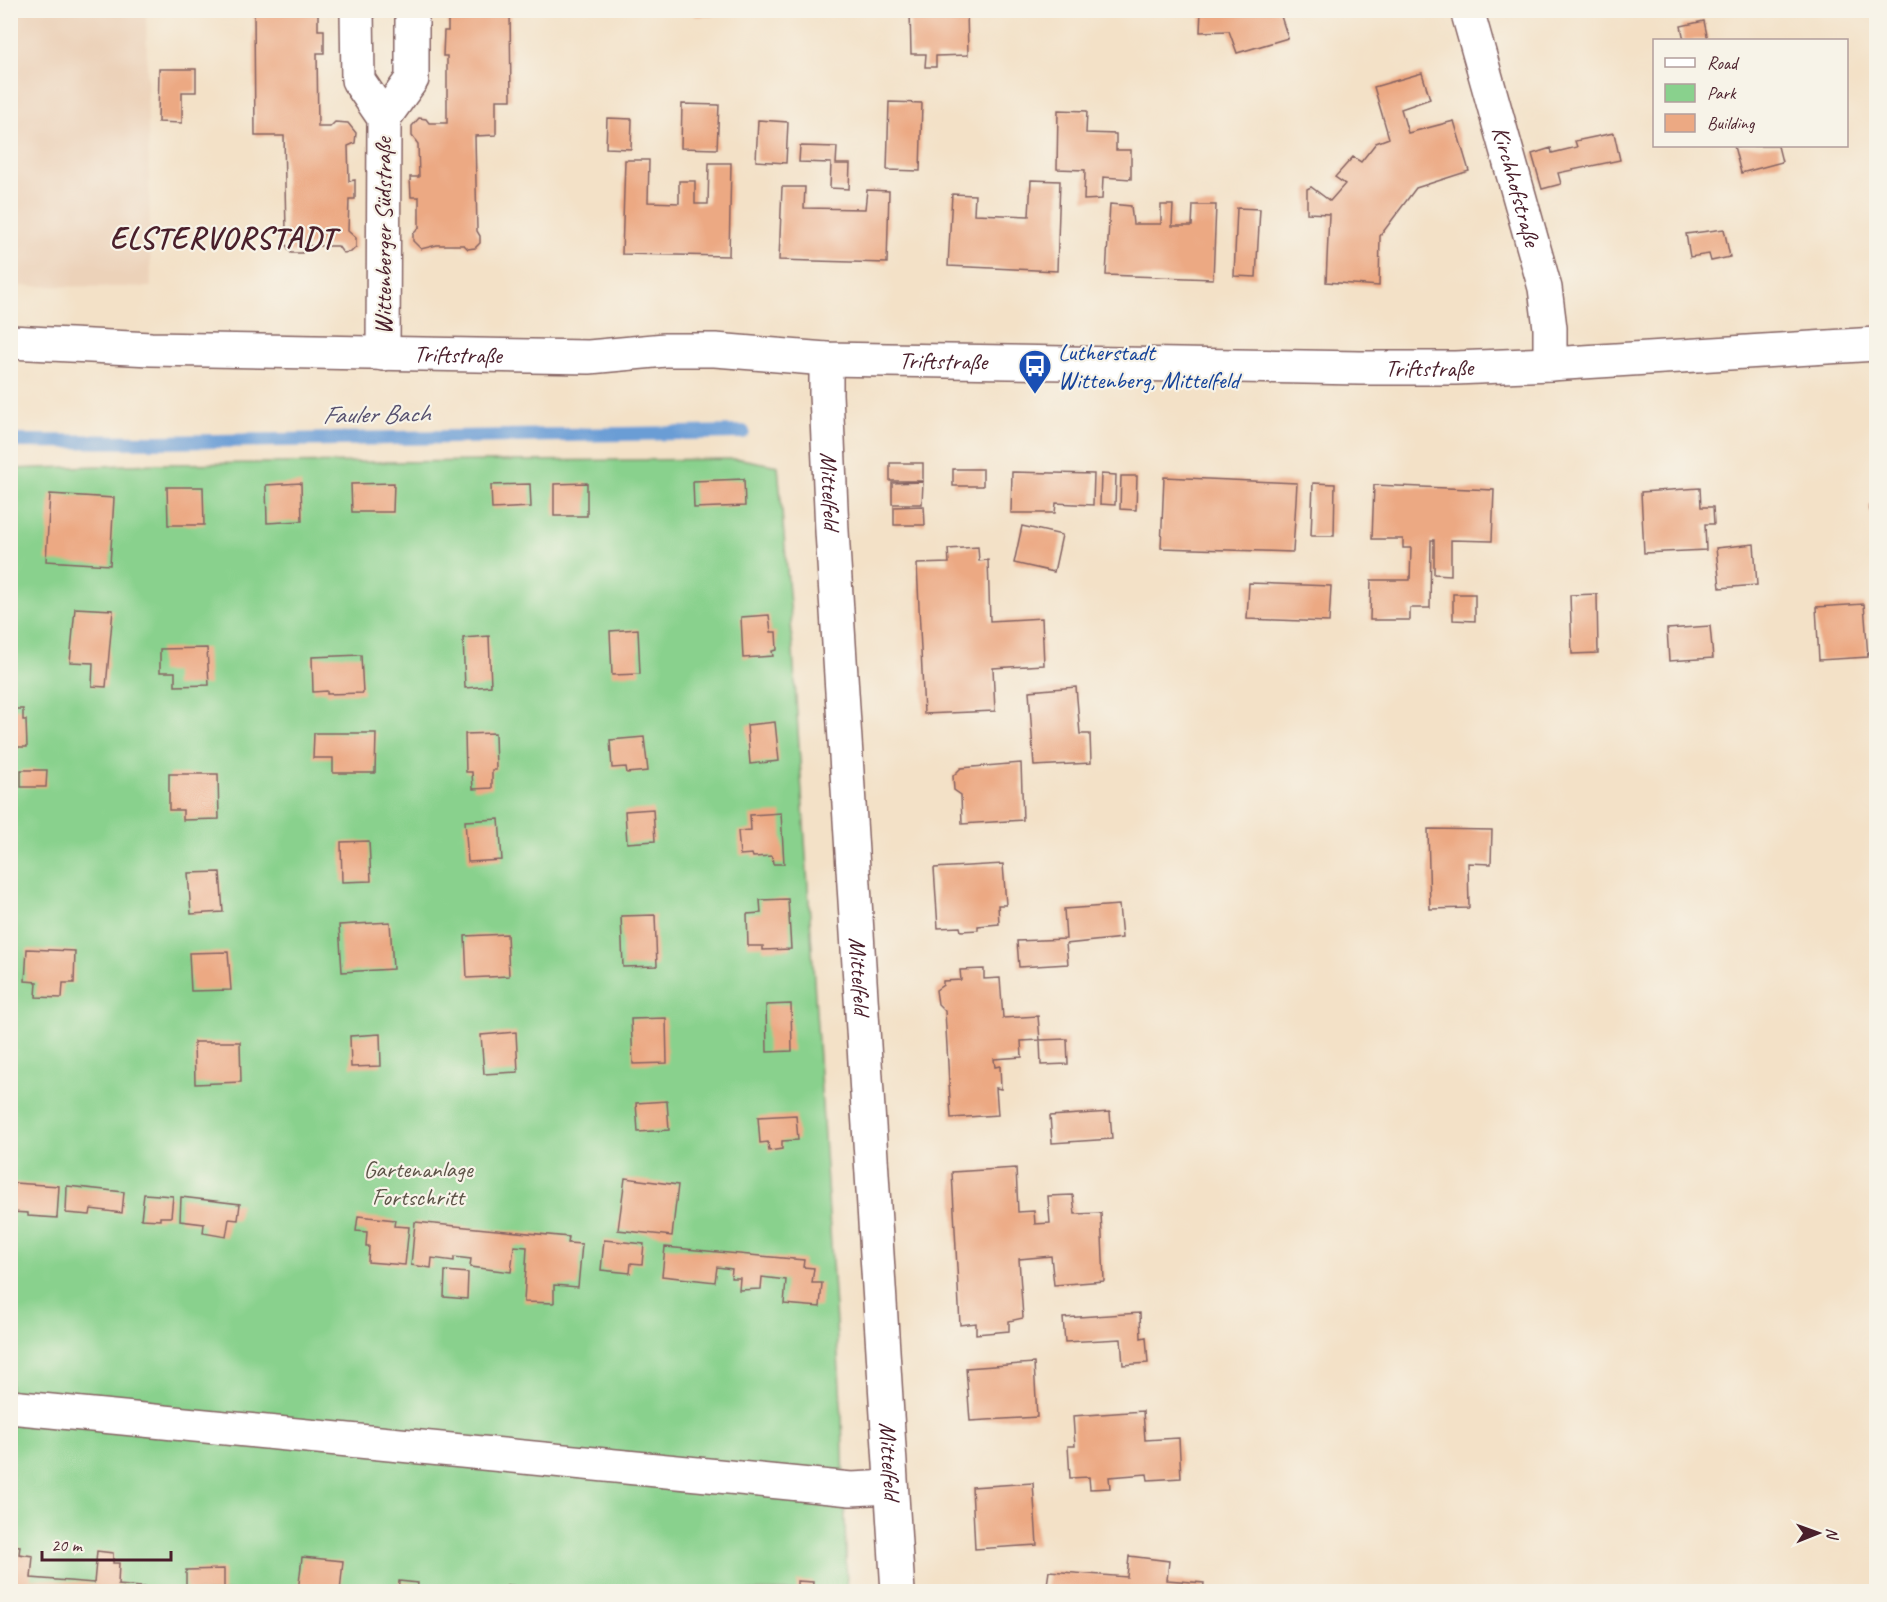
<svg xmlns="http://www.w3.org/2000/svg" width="1887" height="1602" font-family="Caveat,sans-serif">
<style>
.built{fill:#ecd2b9}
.green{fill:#89d18d;stroke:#6a785c;stroke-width:1.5}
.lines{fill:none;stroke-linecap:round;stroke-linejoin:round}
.stream{stroke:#6a9dd5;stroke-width:14}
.building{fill:#eca983}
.minor-casing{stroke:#856362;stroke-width:36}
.major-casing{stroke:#856362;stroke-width:36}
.minor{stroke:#fff;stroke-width:33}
.major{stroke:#fff;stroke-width:33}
.labels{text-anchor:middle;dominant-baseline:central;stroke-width:4.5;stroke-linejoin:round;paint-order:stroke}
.street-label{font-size:24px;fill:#4a1f2b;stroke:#f7f3e8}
.transit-label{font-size:24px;fill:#164399;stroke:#f7f3e8;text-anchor:start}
.park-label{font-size:24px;fill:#5d5448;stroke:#f7f3e8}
.water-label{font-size:26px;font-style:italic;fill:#57516f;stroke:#f7f3e8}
.district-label{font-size:30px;font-weight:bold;letter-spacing:1.5px;fill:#4a1f2b;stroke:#f7f3e8}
</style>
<rect width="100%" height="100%" fill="#f7f3e8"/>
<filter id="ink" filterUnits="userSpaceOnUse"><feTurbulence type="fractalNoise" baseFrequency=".0167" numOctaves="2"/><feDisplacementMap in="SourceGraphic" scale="12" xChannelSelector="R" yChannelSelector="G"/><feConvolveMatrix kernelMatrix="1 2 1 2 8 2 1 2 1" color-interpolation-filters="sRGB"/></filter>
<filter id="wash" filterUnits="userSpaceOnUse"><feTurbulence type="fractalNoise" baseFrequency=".008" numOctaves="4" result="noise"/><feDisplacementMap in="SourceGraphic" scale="24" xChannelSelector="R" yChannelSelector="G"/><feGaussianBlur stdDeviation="1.35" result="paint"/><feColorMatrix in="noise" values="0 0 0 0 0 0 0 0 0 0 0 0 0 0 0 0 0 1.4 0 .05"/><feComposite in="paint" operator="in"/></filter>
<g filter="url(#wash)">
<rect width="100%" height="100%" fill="#f3e1c7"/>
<!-- built -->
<path class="built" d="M 11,10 L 146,11 L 151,287 L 11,286 Z"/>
<!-- green -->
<path class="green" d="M 741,459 L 778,466 L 790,605 L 842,1418 L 847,1591 L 156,1592 L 11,1577 L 10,469 L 158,464 Z"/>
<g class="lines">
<!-- stream -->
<path class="stream" d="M 10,441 L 160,442 L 743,432"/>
</g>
<g id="blocks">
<!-- building -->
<path class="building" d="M 254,10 L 318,10 L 318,30 L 324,30 L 324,53 L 317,53 L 318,127 L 330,127 L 335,122 L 348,123 L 356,133 L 355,143 L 348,146 L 349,181 L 355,180 L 355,199 L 349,199 L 348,231 L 356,238 L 356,247 L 351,252 L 343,253 L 338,246 L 307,246 L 302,253 L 291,253 L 284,242 L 284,234 L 286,232 L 284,136 L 255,136 Z
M 448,10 L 510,10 L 511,100 L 496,100 L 496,135 L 475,136 L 477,231 L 480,236 L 480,243 L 475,248 L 468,249 L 464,245 L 437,245 L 421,249 L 413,241 L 413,234 L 419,228 L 419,197 L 411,197 L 410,177 L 419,177 L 418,144 L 412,136 L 412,126 L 419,118 L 426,119 L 429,123 L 447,123 L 447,56 L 443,56 L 444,31 L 448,31 Z
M 695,10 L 714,10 L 714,16 L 695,16 Z
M 910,10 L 967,10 L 968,55 L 936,56 L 936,67 L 925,67 L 926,54 L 911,54 Z
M 1011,10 L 1034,10 L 1034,15 L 1011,15 Z
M 1064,10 L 1087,10 L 1087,15 L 1064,15 Z
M 1201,10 L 1279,10 L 1288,38 L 1237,53 L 1229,31 L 1200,32 Z
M 1704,21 L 1708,40 L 1684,40 L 1681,26 Z
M 159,69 L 196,69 L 196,92 L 182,92 L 182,123 L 158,122 Z
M 1422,73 L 1430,99 L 1401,109 L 1408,133 L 1454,121 L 1469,171 L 1416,188 L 1380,236 L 1379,286 L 1326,282 L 1329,214 L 1307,213 L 1307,189 L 1311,187 L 1330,201 L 1345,184 L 1335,177 L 1353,157 L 1361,162 L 1376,143 L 1389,138 L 1374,87 Z
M 889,102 L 922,103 L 920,171 L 887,170 Z
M 682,104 L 719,105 L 717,149 L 681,148 Z
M 1058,110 L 1087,111 L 1086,133 L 1116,134 L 1116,150 L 1131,150 L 1131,179 L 1103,177 L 1102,199 L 1084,200 L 1085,170 L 1057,169 Z
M 607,118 L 632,119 L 631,149 L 606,148 Z
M 758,120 L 788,122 L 786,163 L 756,161 Z
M 1614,133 L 1620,160 L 1558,173 L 1561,184 L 1542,189 L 1532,154 L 1551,148 L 1552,153 L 1577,147 L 1575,141 Z
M 800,146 L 837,147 L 836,164 L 850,164 L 849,189 L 830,188 L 831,163 L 799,162 Z
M 1734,146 L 1778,146 L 1782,162 L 1741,173 Z
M 625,160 L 649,160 L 648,202 L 679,203 L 679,181 L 695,181 L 695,204 L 708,204 L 709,163 L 731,163 L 729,256 L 622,254 Z
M 1031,180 L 1060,181 L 1057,271 L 948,266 L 952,194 L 975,195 L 974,214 L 1029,216 Z
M 782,187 L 805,187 L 804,208 L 865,209 L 867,190 L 889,191 L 887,263 L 779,260 Z
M 1110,204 L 1131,206 L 1133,224 L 1161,224 L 1161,205 L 1173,205 L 1172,226 L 1192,226 L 1193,205 L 1216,205 L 1213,279 L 1106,275 Z
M 1237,208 L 1260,209 L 1256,277 L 1234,276 Z
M 1724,229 L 1730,257 L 1711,261 L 1709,254 L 1690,257 L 1686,234 Z
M 890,463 L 923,463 L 923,481 L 890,481 Z
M 953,469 L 983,469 L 983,486 L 953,486 Z
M 1012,472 L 1094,474 L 1093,505 L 1056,503 L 1055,513 L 1011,513 Z
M 1101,474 L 1116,475 L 1115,505 L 1100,504 Z
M 1121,476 L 1137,476 L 1136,510 L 1120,509 Z
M 1164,477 L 1297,483 L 1293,552 L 1161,548 Z
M 744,479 L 745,506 L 694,508 L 693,481 Z
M 923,482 L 922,504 L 892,504 L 892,483 Z
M 301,483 L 302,521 L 267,523 L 266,485 Z
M 394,483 L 393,512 L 352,512 L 351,484 Z
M 587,483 L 587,516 L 554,516 L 554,484 Z
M 1313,483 L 1335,484 L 1334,536 L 1311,536 Z
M 530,484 L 531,507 L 492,509 L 491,485 Z
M 1374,485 L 1494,490 L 1492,541 L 1451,540 L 1451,575 L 1434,574 L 1434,540 L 1431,540 L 1430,608 L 1410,608 L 1410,620 L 1370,620 L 1371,580 L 1410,580 L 1411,548 L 1403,548 L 1403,539 L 1372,539 Z
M 167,487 L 203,487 L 204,525 L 168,525 Z
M 1700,488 L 1701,507 L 1713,507 L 1714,524 L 1705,524 L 1706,550 L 1644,553 L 1641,492 Z
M 50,494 L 114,498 L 110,565 L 46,561 Z
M 1876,505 L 1876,531 L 1869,506 Z
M 924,506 L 925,525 L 894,525 L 894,507 Z
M 1022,526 L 1062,535 L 1054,572 L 1014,563 Z
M 1754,544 L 1757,585 L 1720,588 L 1716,548 Z
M 978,547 L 979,561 L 988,560 L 990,621 L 1042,618 L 1044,665 L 993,668 L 995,711 L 924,714 L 917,564 L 949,563 L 948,549 Z
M 1249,583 L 1331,586 L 1329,622 L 1247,619 Z
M 1453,594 L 1475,594 L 1475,621 L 1453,620 Z
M 1597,594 L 1598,653 L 1572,654 L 1570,595 Z
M 1864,604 L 1868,657 L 1819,660 L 1816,607 Z
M 75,608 L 113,610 L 106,687 L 92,686 L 93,663 L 70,662 Z
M 769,615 L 771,632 L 776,632 L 777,650 L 772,651 L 773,656 L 743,658 L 741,617 Z
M 1710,626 L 1713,658 L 1669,661 L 1667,629 Z
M 638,629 L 640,674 L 612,675 L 610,631 Z
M 489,636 L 491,686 L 465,688 L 463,638 Z
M 207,648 L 209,685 L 175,686 L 175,672 L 160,672 L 160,649 Z
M 361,655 L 363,693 L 327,694 L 327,691 L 313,692 L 312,657 Z
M 1076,687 L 1080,734 L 1090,734 L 1091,763 L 1034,766 L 1029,691 Z
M 10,709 L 23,709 L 23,720 L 26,720 L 27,747 L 10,747 Z
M 775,722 L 779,761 L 750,764 L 747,725 Z
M 314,733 L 376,733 L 375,773 L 333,773 L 333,758 L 313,758 Z
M 495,733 L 496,770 L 492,770 L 492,788 L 473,789 L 472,772 L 466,772 L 465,734 Z
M 644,737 L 648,771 L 627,773 L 626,767 L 612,768 L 610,740 Z
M 1021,763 L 1023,820 L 962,824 L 961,795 L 954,790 L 953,776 L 961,768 Z
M 21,770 L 47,770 L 46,787 L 21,787 Z
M 169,774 L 218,774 L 219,819 L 183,820 L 183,810 L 169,810 Z
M 653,809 L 655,841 L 627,843 L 625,811 Z
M 781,813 L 784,864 L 773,864 L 772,856 L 753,857 L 752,854 L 740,855 L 738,831 L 751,830 L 750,815 Z
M 499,819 L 502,860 L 468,862 L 465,821 Z
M 1428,829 L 1492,830 L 1491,864 L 1468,863 L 1469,908 L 1430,909 Z
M 369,841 L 371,881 L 342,882 L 341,842 Z
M 1003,864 L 1006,905 L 998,905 L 999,924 L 978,926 L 978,930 L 961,931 L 960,927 L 938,928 L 934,868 Z
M 220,872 L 223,912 L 191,914 L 188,873 Z
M 788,899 L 791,949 L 763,950 L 763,946 L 748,946 L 747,914 L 761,913 L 760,900 Z
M 1119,905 L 1122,938 L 1066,944 L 1068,964 L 1019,967 L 1017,941 L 1066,939 L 1064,909 Z
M 655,915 L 657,966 L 623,967 L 621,916 Z
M 390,922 L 393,969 L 342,972 L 339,925 Z
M 507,934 L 509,976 L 467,978 L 465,936 Z
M 27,949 L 75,951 L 74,983 L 63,983 L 62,998 L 36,997 L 37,982 L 25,981 Z
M 228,952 L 231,990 L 191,991 L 189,953 Z
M 984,969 L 984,979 L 1000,978 L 1003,1018 L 1038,1016 L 1040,1040 L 1021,1041 L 1022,1057 L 994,1059 L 995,1067 L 1000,1066 L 1001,1089 L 996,1088 L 998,1115 L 951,1118 L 945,1011 L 938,1004 L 936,990 L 943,985 L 943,981 L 961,980 L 960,970 Z
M 791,1004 L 792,1051 L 767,1052 L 766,1005 Z
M 666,1018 L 667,1063 L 633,1064 L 631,1019 Z
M 516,1032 L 518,1072 L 484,1074 L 481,1035 Z
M 380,1034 L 381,1066 L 351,1067 L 350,1036 Z
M 1067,1039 L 1068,1064 L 1041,1065 L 1040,1040 Z
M 194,1042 L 240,1042 L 241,1082 L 195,1084 Z
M 667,1101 L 669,1130 L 638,1132 L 636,1103 Z
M 1110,1112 L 1112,1139 L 1052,1143 L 1050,1116 Z
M 796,1115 L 798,1140 L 782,1141 L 782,1149 L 769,1151 L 768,1142 L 760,1143 L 758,1117 Z
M 1016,1168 L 1018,1212 L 1034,1211 L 1035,1224 L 1050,1223 L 1048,1196 L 1073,1195 L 1075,1214 L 1101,1213 L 1104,1281 L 1054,1285 L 1051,1256 L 1019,1259 L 1023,1318 L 1009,1321 L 1009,1331 L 976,1334 L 976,1323 L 960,1325 L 952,1172 Z
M 625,1178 L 678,1185 L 672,1236 L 618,1230 Z
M 14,1183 L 59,1186 L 57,1218 L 28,1216 L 28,1213 L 12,1212 Z
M 67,1186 L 124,1192 L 122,1213 L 91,1209 L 90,1215 L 66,1213 Z
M 144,1194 L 173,1196 L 171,1217 L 160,1217 L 160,1220 L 141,1219 Z
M 181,1197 L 240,1204 L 238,1220 L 229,1219 L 226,1237 L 203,1233 L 204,1224 L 180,1221 Z
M 358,1216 L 395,1220 L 394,1226 L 409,1227 L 405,1265 L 368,1262 L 369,1246 L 366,1246 L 367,1232 L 356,1231 Z
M 415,1222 L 569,1237 L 568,1243 L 582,1244 L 578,1287 L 554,1285 L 554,1303 L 524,1302 L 527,1247 L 514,1246 L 511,1272 L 470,1267 L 471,1259 L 454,1257 L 454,1261 L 432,1258 L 431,1268 L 411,1265 Z
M 604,1240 L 644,1244 L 642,1264 L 631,1263 L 630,1273 L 601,1270 Z
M 665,1247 L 804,1260 L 803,1267 L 814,1268 L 812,1283 L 822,1283 L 820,1307 L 784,1304 L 786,1280 L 762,1277 L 761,1289 L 739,1290 L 740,1278 L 731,1278 L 732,1269 L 717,1267 L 715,1282 L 662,1276 Z
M 445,1271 L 468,1273 L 467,1299 L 444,1297 Z
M 1140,1313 L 1141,1338 L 1146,1337 L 1148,1363 L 1123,1365 L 1121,1339 L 1065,1342 L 1063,1318 Z
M 1034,1363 L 1037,1417 L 970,1421 L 966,1368 Z
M 1143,1411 L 1145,1440 L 1179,1438 L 1181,1478 L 1148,1480 L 1147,1474 L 1109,1477 L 1110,1488 L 1090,1489 L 1089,1477 L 1070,1478 L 1068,1446 L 1075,1446 L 1073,1416 Z
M 1033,1483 L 1037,1545 L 975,1549 L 972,1487 Z
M 10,1545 L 20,1546 L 19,1554 L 33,1556 L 31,1578 L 94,1583 L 97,1551 L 113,1553 L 113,1563 L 119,1563 L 118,1585 L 153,1588 L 152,1592 L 10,1592 Z
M 1129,1556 L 1169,1561 L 1167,1580 L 1204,1583 L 1203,1592 L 1046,1592 L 1049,1571 L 1127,1577 Z
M 302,1557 L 343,1561 L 340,1592 L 298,1592 Z
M 224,1569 L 224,1592 L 186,1592 L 186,1570 Z
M 399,1581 L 418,1583 L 417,1592 L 398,1592 Z
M 797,1581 L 813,1582 L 812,1592 L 797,1592 Z
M 507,1585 L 555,1589 L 555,1592 L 506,1592 Z"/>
</g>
</g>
<g filter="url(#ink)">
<use href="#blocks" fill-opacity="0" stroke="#856362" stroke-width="1.5"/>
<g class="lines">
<!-- minor casing -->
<g class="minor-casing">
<g id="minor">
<path d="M 357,10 L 358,80 L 384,118 L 383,354"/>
<path id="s1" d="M 1467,10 L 1545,288 L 1550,328 L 1550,364"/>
<path d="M 384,118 L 412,79 L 412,10"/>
<path id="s2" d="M 826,359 L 826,394 L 832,531 L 898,1592"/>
<path d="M 10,1407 L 851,1489 L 891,1487"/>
</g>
</g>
<!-- major casing -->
<g class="major-casing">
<g id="major">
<path id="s3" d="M 10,342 L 151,349 L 589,357 L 665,350 L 715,350 L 826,359 L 1360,368 L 1455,368 L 1550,364 L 1876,344"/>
</g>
</g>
<!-- minor -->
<use href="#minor" class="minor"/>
<!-- major -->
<use href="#major" class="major"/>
</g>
</g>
<!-- icons -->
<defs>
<g id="bus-pin" transform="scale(1.725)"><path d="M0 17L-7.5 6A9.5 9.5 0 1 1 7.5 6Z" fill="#1a4fb4" stroke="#f7f3e8"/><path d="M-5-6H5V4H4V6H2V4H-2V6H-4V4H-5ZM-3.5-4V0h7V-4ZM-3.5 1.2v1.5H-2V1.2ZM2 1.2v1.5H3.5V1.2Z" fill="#fff"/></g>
</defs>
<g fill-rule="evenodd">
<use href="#bus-pin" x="1035" y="366"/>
</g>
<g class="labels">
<!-- street labels -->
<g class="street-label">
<text stroke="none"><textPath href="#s1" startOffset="183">Kirchhofstraße</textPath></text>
<text transform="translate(383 236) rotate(-90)">Wittenberger Südstraße</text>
<text stroke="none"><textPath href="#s3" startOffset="448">Triftstraße</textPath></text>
<text stroke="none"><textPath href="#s3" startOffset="934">Triftstraße</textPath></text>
<text stroke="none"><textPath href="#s3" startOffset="1420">Triftstraße</textPath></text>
<text stroke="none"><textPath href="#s2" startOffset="132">Mittelfeld</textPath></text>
<text stroke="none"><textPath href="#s2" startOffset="618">Mittelfeld</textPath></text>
<text stroke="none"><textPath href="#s2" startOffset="1104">Mittelfeld</textPath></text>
</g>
<!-- transit labels -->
<g class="transit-label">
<text x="1058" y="352">Lutherstadt<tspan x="1058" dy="28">Wittenberg, Mittelfeld</tspan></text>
</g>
<!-- park labels -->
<g class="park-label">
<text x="418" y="1169">Gartenanlage<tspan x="418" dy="28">Fortschritt</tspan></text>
</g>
<!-- water labels -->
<g class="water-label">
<text transform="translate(376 414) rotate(-1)">Fauler Bach</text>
</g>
<!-- district labels -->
<g class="district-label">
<text x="223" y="238">ELSTERVORSTADT</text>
</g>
</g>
<!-- margin -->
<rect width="1887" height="1602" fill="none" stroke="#f7f3e8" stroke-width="36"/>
<!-- legend -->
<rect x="1653" y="39" width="195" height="108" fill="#f7f3e8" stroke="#b29e9c" stroke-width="1.5"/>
<rect x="1665" y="58" width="30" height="9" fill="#ffffff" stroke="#b29e9c" stroke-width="1.5"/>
<text x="1707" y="69" font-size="18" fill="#4a1f2b">Road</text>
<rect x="1665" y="84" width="30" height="18" fill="#89d18d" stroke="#b29e9c" stroke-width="1.5"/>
<text x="1707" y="99" font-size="18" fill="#4a1f2b">Park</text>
<rect x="1665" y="114" width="30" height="18" fill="#eca983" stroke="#b29e9c" stroke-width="1.5"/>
<text x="1707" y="129" font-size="18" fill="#4a1f2b">Building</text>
<!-- north arrow -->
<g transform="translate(1818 1533) rotate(89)" stroke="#f7f3e8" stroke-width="4.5" paint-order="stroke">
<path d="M0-4.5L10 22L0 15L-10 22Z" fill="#4a1f2b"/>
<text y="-9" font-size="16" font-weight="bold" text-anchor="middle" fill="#4a1f2b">N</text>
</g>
<!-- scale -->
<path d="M42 1551v9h129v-9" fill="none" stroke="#4a1f2b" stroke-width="3"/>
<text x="51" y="1551" font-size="18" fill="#4a1f2b" stroke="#f7f3e8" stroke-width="4.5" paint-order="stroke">20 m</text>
</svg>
